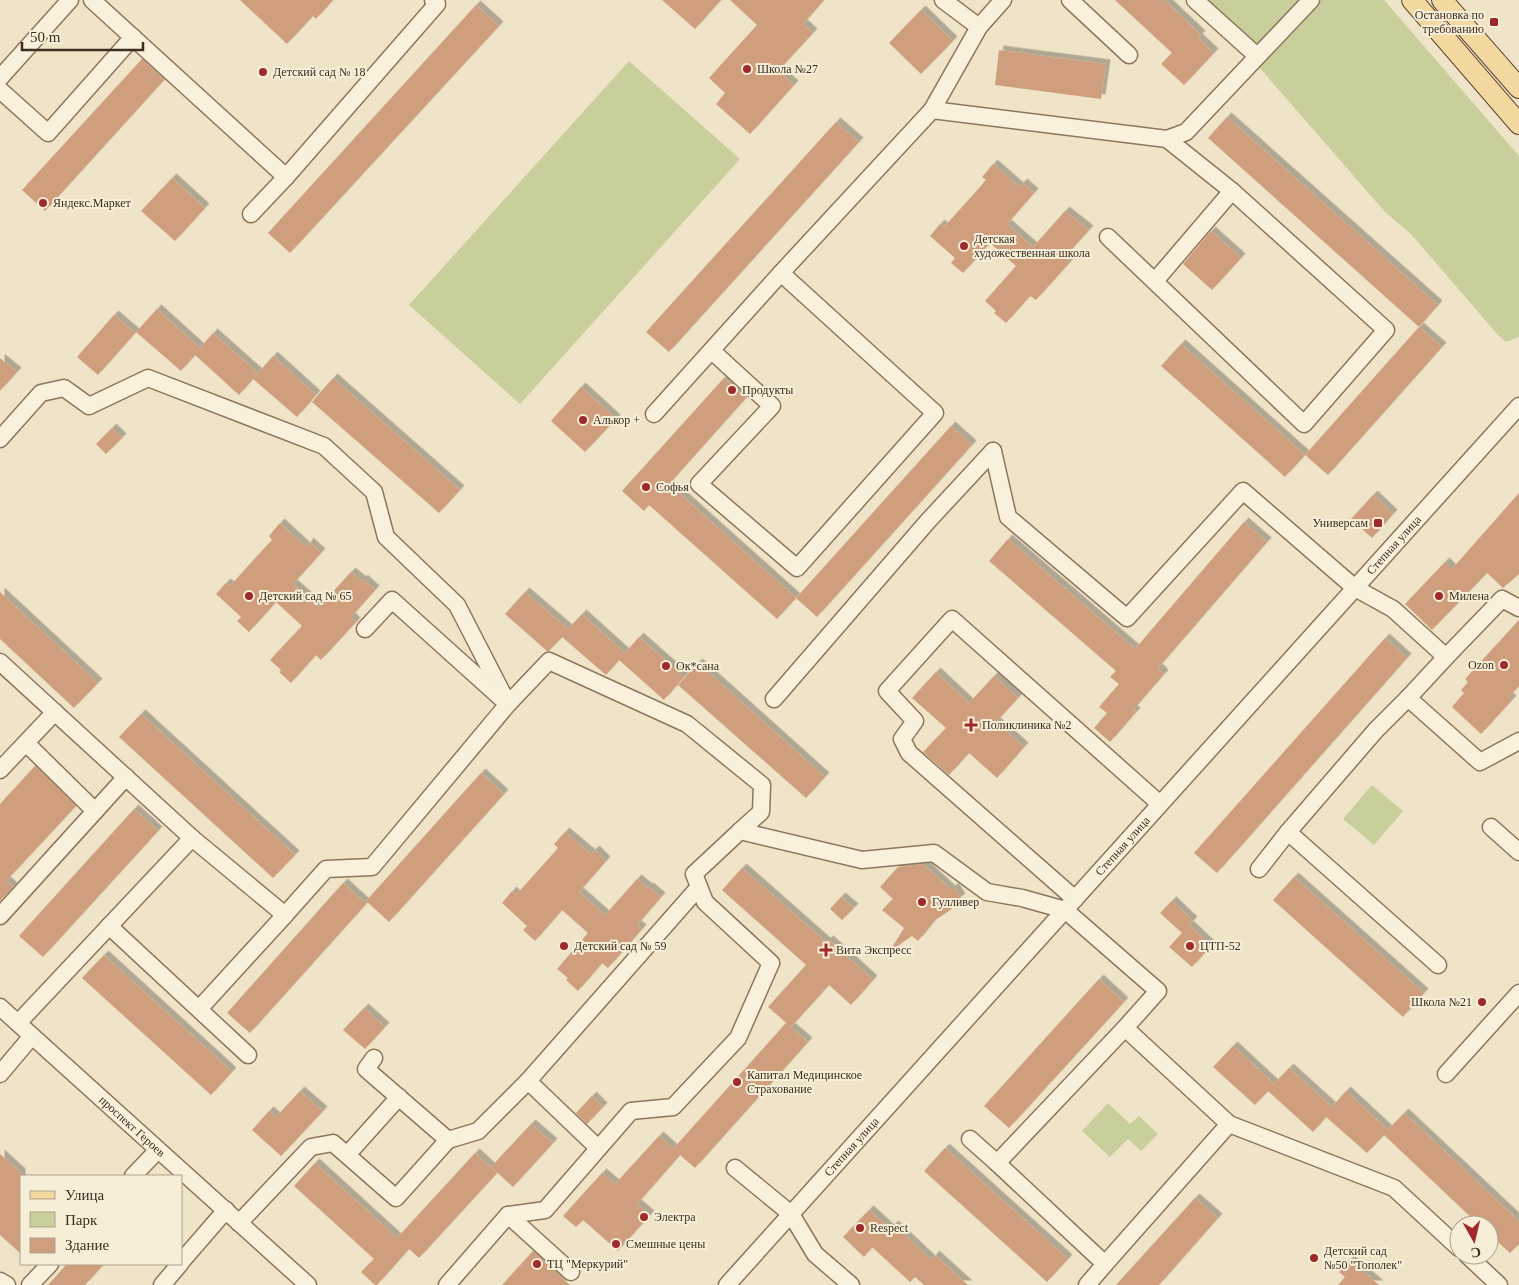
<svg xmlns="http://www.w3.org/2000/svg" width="1519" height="1285" font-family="Georgia,serif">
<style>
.green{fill:#c9cf9b}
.building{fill:#cf9f7d;filter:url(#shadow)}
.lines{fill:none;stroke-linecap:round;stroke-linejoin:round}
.minor-casing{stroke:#8d765c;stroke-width:19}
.major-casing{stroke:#5b4430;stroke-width:22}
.minor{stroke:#faf1dc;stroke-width:16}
.major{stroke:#f3d9a0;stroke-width:20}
.poi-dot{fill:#9e2a2b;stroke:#f7eed8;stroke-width:2}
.labels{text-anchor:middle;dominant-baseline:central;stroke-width:4;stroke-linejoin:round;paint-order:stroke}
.poi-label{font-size:12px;fill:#3d2e20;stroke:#f7eed8;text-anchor:start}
.street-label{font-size:12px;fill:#3d2e20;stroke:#f7eed8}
</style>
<defs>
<filter id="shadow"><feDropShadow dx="4.5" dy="-4.5" stdDeviation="0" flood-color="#0004"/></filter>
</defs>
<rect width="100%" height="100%" fill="#f0e4c8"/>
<!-- green -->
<path class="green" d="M 1209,0 L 1302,0 L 1257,46 Z
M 1321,0 L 1384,0 L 1519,156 L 1519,337 L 1506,342 L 1498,335 L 1411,234 L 1385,212 L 1259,67 Z
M 629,61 L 740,159 L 520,404 L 409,305 Z
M 1372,785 L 1403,811 L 1374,845 L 1343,819 Z
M 1108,1103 L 1130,1124 L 1139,1116 L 1158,1134 L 1141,1151 L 1128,1139 L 1110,1157 L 1082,1131 Z"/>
<!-- building -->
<path class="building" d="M 240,0 L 333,0 L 316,19 L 313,16 L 287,44 Z
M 662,0 L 721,0 L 695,29 Z
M 730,0 L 824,0 L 803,24 L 813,33 L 778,71 L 794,85 L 750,134 L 716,104 L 725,93 L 709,78 L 757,25 Z
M 1115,0 L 1164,0 L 1201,35 L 1198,38 L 1214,53 L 1184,85 L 1161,64 L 1172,53 Z
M 476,5 L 499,26 L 290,253 L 268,233 Z
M 921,10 L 953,41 L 921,74 L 889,43 Z
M 999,50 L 1106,64 L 1101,99 L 995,85 Z
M 142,59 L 164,80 L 45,211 L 22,190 Z
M 1227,117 L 1438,305 L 1419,327 L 1208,138 Z
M 836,122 L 859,142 L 669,352 L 646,332 Z
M 993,164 L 1019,187 L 1023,183 L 1034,193 L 1007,224 L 1033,247 L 1065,211 L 1089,230 L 1065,257 L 1070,262 L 1036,300 L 1030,296 L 1006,323 L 994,313 L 996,311 L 985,301 L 1016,266 L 990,243 L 963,273 L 951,263 L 955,258 L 930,236 L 940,224 L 944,227 L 972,196 L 986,180 L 982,177 Z
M 172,178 L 205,208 L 175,241 L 141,211 Z
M 1211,231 L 1241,258 L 1212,290 L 1183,264 Z
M 157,309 L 200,348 L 213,333 L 258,373 L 239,395 L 195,355 L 181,371 L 136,332 Z
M 114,315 L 135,333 L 98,375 L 77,357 Z
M 1419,327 L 1442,347 L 1328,475 L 1305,455 Z
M 1181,344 L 1305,455 L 1285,477 L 1161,366 Z
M 273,356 L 316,395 L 297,417 L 253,379 Z
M 0,358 L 17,372 L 0,391 Z
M 333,378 L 460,490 L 439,513 L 312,402 Z
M 724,378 L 746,398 L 669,484 L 796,598 L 777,619 L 649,505 L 644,511 L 622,491 Z
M 581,387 L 616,419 L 585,452 L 551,421 Z
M 951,426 L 972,445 L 817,617 L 796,598 Z
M 112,428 L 122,438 L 106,454 L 96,444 Z
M 1519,493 L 1519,574 L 1503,588 L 1487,573 L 1432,630 L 1405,604 L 1445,562 L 1452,569 Z
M 1373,495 L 1393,514 L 1372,538 L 1351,519 Z
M 1244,522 L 1267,542 L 1158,668 L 1164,674 L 1133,710 L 1136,712 L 1110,742 L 1094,728 L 1107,713 L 1099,707 L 1119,684 L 1110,677 L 1116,671 L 989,561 L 1008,539 L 1135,649 Z
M 280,523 L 306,547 L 309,542 L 321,553 L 293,584 L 319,607 L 351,572 L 362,581 L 363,579 L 375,590 L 351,617 L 356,622 L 321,660 L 316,655 L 291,683 L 279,672 L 281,670 L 270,660 L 302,626 L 276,602 L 249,632 L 237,621 L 241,617 L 216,594 L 226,583 L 230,586 L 258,555 L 272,540 L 269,536 Z
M 0,592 L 98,683 L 74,708 L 0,639 Z
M 525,592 L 568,629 L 582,614 L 625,653 L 639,637 L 684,677 L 664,700 L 619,660 L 606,675 L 562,637 L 549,651 L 547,651 L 505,614 Z
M 1519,620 L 1519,686 L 1509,697 L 1512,700 L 1481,734 L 1452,707 L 1464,693 L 1461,690 L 1468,682 L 1465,679 Z
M 1385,638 L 1407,658 L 1217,873 L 1194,853 Z
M 698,663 L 825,777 L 806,798 L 678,685 Z
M 936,672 L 969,703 L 994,676 L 1018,698 L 996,722 L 1024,747 L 997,778 L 969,753 L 949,775 L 923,752 L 946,728 L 912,698 Z
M 141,714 L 295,855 L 273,878 L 119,737 Z
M 35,766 L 76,806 L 6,881 L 13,887 L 0,901 L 0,804 Z
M 481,773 L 504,794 L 389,922 L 366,901 Z
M 134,809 L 158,831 L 43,957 L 19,936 Z
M 565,832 L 591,854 L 595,850 L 606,861 L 579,892 L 605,915 L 637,879 L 648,888 L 649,887 L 661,897 L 637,925 L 642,929 L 608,968 L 602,963 L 578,991 L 566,980 L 568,978 L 557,969 L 588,933 L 562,910 L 535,941 L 523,930 L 527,926 L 502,903 L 512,891 L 516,895 L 544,864 L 558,848 L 554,844 Z
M 923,864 L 951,890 L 954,887 L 961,898 L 950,906 L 952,909 L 935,920 L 918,941 L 912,936 L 889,952 L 904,928 L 882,910 L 893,899 L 880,887 L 898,867 Z
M 742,868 L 826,942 L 829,940 L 873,980 L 851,1005 L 829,985 L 791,1027 L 768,1007 L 806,965 L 722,890 Z
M 1294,877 L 1424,993 L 1403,1017 L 1273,900 Z
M 343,883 L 366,904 L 250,1033 L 227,1013 Z
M 841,897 L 854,908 L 842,920 L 830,909 Z
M 1172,901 L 1193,921 L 1189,925 L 1211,946 L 1192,967 L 1169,947 L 1182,933 L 1160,913 Z
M 104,955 L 232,1072 L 211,1095 L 82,978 Z
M 1099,979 L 1124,1002 L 1009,1128 L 984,1106 Z
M 364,1008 L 385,1027 L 365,1049 L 343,1030 Z
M 786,1023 L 808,1042 L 695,1168 L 673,1149 Z
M 1233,1046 L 1274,1084 L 1289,1068 L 1332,1107 L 1346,1091 L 1388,1130 L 1386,1132 L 1404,1113 L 1519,1221 L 1519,1244 L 1510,1253 L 1489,1234 L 1489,1225 L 1479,1225 L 1384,1135 L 1367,1153 L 1326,1117 L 1313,1132 L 1268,1091 L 1255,1105 L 1213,1067 Z
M 300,1091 L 323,1111 L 281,1156 L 252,1130 L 269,1111 L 276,1117 Z
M 592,1096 L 603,1107 L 587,1124 L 576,1113 Z
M 531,1124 L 553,1143 L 513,1187 L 491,1167 Z
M 659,1136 L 680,1155 L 637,1204 L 650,1215 L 618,1251 L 583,1220 L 576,1227 L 563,1216 L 602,1173 L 615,1184 Z
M 945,1148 L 1068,1259 L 1047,1282 L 924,1171 Z
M 475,1153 L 497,1173 L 419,1258 L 409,1249 L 377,1285 L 375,1285 L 361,1272 L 374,1259 L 294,1186 L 315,1163 L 397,1238 Z
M 0,1154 L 21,1173 L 21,1254 L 0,1235 Z
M 1195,1198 L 1218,1218 L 1159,1285 L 1116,1285 Z
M 869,1210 L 890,1229 L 894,1225 L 931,1260 L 935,1255 L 968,1285 L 924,1285 L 915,1277 L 910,1282 L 872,1247 L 864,1257 L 843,1237 Z
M 533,1251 L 550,1267 L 570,1285 L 502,1285 Z
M 1350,1260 L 1379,1285 L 1338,1285 L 1345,1277 L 1339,1272 Z
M 67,1264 L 104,1264 L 85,1285 L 48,1285 Z"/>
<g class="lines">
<!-- minor casing -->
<g class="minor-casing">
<g id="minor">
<path d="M 92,0 L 286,177 L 437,4 L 433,0"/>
<path d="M 1070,0 L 1129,55"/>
<path d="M 1195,0 L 1257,56"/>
<path d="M 979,27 L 1003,0"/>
<path d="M 0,78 L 70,0"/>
<path d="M 0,90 L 48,133 L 133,37"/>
<path d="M 932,110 L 979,27 L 943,0"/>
<path d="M 251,214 L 286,177"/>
<path d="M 1108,237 L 1304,424 L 1386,330 L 1232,191 L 1167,139"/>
<path d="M 1155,281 L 1232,191"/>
<path d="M 712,351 L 772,406 L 699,484 L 797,568 L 935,413 L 781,273"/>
<path d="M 654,414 L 781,273 L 932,110 L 1167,139 L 1186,132 L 1311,0"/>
<path d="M 0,439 L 41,393 L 64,388 L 89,406 L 148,378 L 324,446 L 374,492 L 386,537 L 457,605 L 508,704"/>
<path d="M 993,451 L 1008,517 L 1127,618 L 1243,491 L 1355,588 L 1393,609 L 1446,657 L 1408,698 L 1480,762 L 1519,741"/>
<path d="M 365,629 L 392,600 L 501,698"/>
<path d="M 1446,657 L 1502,599 L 1519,608"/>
<path d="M 0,662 L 192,838"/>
<path d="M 1408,698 L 1376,730 L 1288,832 L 1438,965"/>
<path d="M 774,699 L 928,521 L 993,451"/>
<path d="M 26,743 L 95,811"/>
<path d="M 0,770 L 55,712"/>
<path d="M 1491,827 L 1519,852"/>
<path d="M 1259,869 L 1288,832"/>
<path d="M 1075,899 L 909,753 L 902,739 L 915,721 L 887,691 L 952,619 L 1160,804"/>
<path d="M 0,916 L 126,777"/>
<path d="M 109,926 L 248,1055"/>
<path id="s1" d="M 0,1007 L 308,1285"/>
<path d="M 199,1009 L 285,915"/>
<path d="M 18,1023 L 192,838 L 285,915 L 326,869 L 372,867 L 508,704 L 549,661 L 687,724 L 762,785 L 761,812 L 740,831"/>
<path d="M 1125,1028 L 997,1163 L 1105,1264 L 1229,1124"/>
<path d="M 374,1058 L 366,1069 L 448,1140 L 478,1131 L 528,1081 L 598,1148"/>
<path d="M 0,1074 L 32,1036"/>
<path d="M 1446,1074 L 1519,993"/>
<path d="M 528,1081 L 699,887"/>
<path d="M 970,1139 L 997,1163"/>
<path d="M 347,1155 L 399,1097"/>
<path d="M 735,1168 L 791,1214 L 815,1254 L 851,1285"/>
<path d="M 133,1176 L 158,1150"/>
<path d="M 508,1215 L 571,1272"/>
<path d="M 239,1223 L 311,1147 L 333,1143 L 396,1198 L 448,1140"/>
<path d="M 1467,1255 L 1499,1285"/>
<path d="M 181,1262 L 226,1210"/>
<path d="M 0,1281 L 7,1285"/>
<path d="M 30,1285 L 50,1264"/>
<path d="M 162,1285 L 180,1264"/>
<path d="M 447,1285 L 508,1215 L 545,1210 L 631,1111 L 673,1107 L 738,1038 L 771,963 L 705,902 L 694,874 L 740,831 L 862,860 L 934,853 L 987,892 L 1022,898 L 1065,910 L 1158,991 L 1125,1028 L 1229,1124 L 1394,1188 L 1459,1248"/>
<path id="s2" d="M 727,1285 L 1519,406"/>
<path d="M 1087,1285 L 1105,1264"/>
</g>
</g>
<!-- major casing -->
<g class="major-casing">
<path id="major" d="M 1412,0 L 1519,124
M 1442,0 L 1519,88"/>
</g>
<!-- minor -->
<use href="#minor" class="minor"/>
<!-- major -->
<use href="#major" class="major"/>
</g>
<!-- markers -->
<g class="poi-dot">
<rect x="1489" y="17" width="10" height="10" rx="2.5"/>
<circle cx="747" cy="69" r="5"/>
<circle cx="263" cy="72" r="5"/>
<circle cx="43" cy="203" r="5"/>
<circle cx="964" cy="246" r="5"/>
<circle cx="732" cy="390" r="5"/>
<circle cx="583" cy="420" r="5"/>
<circle cx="646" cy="487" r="5"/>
<rect x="1373" y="518" width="10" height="10" rx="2.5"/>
<circle cx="249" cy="596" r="5"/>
<circle cx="1439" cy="596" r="5"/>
<circle cx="1504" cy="665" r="5"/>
<circle cx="666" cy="666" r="5"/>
<path d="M968.5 717.5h5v5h5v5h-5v5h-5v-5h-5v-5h5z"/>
<circle cx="922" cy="902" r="5"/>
<circle cx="564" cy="946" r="5"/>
<circle cx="1190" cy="946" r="5"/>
<path d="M823.5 942.5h5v5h5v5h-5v5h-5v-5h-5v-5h5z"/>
<circle cx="1482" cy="1002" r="5"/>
<circle cx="737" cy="1082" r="5"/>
<circle cx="644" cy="1217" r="5"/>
<circle cx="860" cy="1228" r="5"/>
<circle cx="616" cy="1244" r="5"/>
<circle cx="1314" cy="1258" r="5"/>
<circle cx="537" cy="1264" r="5"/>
</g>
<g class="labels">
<!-- poi labels -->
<g class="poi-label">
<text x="1484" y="15" text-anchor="end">Остановка по<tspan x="1484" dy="14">требованию</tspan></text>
<text x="757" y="69">Школа №27</text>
<text x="273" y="72">Детский сад № 18</text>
<text x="53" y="203">Яндекс.Маркет</text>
<text x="974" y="239">Детская<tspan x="974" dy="14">художественная школа</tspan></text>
<text x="742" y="390">Продукты</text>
<text x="593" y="420">Алькор +</text>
<text x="656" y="487">Софья</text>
<text x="1368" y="523" text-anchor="end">Универсам</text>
<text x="259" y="596">Детский сад № 65</text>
<text x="1449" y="596">Милена</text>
<text x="1494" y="665" text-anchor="end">Ozon</text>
<text x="676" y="666">Ок*сана</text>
<text x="982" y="725">Поликлиника №2</text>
<text x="932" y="902">Гулливер</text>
<text x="574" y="946">Детский сад № 59</text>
<text x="1200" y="946">ЦТП-52</text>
<text x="836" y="950">Вита Экспресс</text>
<text x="1472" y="1002" text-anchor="end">Школа №21</text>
<text x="747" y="1075">Капитал Медицинское<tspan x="747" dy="14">Страхование</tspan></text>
<text x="654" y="1217">Электра</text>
<text x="870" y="1228">Respect</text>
<text x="626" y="1244">Смешные цены</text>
<text x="1324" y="1251">Детский сад<tspan x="1324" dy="14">№50 "Тополек"</tspan></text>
<text x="547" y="1264">ТЦ "Меркурий"</text>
</g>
<!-- street labels -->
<g class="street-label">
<text stroke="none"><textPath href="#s2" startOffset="996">Степная улица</textPath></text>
<text stroke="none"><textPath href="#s2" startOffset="591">Степная улица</textPath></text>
<text stroke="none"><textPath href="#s1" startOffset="178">проспект Героев</textPath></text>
<text stroke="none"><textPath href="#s2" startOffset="186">Степная улица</textPath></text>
</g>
</g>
<!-- legend -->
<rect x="20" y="1175" width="162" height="90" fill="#f7eed8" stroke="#ada18e"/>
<rect x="30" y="1191" width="25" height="8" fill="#f3d9a0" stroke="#ada18e"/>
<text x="65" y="1200" font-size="15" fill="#3d2e20">Улица</text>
<rect x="30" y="1212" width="25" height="15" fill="#c9cf9b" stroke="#ada18e"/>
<text x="65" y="1225" font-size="15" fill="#3d2e20">Парк</text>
<rect x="30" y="1238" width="25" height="15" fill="#cf9f7d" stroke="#ada18e"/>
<text x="65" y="1250" font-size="15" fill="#3d2e20">Здание</text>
<!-- north arrow -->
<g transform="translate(1474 1240) rotate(172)"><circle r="24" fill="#f7eed8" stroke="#ada18e"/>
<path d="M0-4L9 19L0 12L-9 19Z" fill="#9e2a2b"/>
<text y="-8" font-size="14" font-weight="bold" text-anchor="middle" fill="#3d2e20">С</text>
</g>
<!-- scale -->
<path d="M22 42v8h121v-8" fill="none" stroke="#3d2e20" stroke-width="2.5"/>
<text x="30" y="42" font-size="15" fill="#3d2e20" stroke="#f7eed8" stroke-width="4" paint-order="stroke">50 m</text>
</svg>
